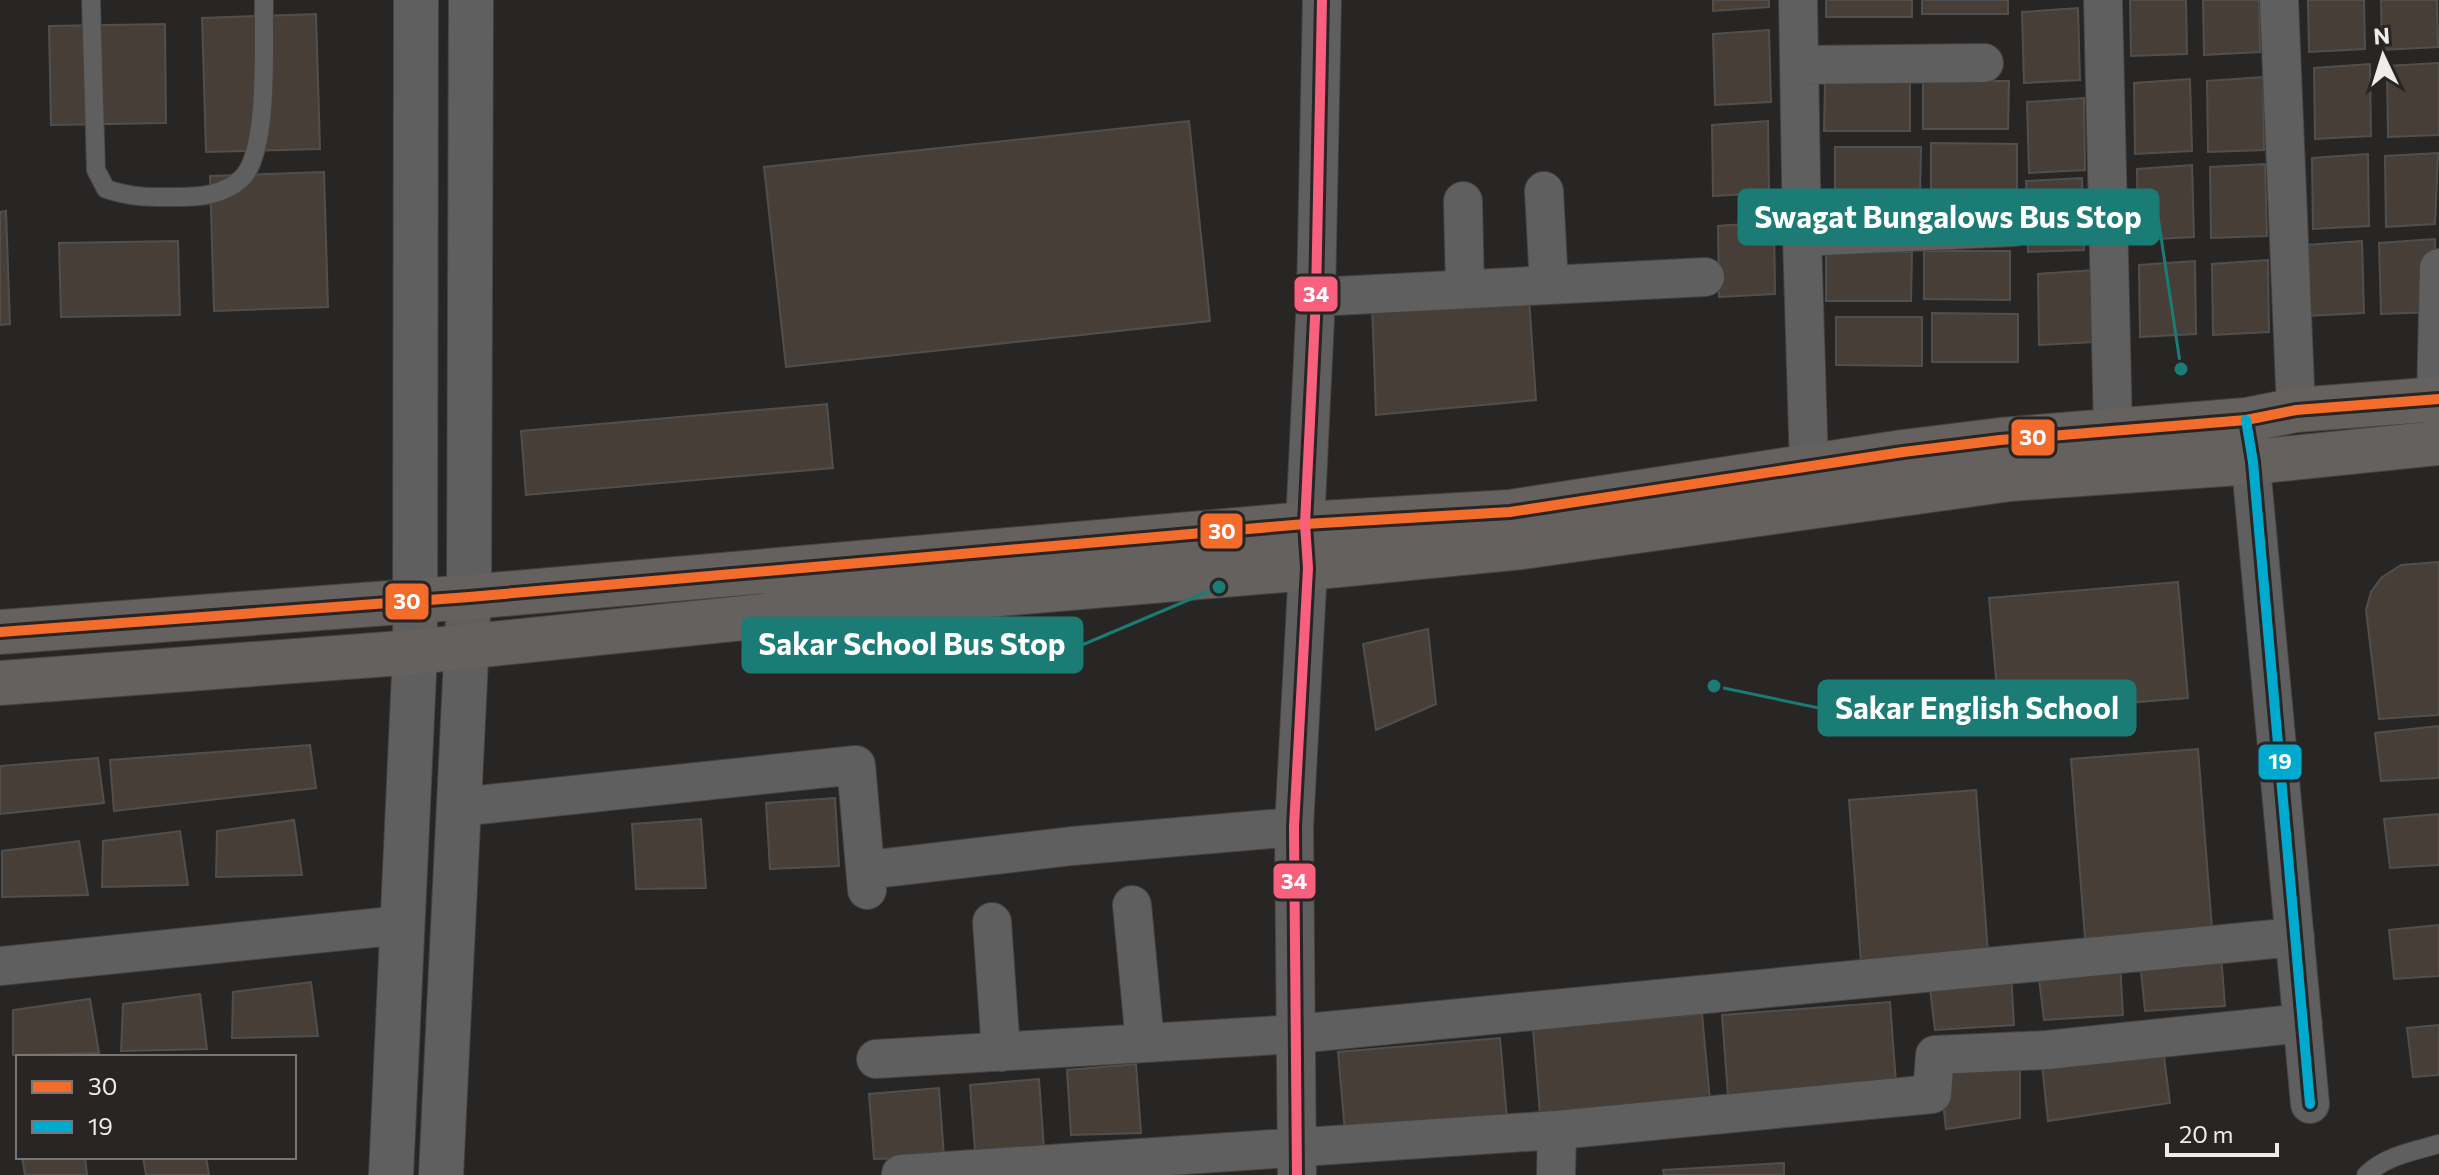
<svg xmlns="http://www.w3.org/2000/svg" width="2439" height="1175" font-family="Commissioner,sans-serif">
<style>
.building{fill:#473e38;stroke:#504f4e;stroke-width:2}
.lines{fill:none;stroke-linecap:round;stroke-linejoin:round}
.service-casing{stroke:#454342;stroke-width:20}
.minor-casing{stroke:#454342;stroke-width:40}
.tertiary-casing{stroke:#454342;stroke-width:46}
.secondary-casing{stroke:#454342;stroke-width:46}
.service{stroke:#605f5f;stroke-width:18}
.minor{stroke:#605f5f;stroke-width:38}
.tertiary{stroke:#605f5f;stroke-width:44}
.secondary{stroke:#64615e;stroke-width:44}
.bus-1-casing{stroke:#282524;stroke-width:16}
.bus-2-casing{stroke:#282524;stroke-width:16}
.bus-3-casing{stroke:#282524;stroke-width:16}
.bus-1{stroke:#f36c2b;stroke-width:10}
.bus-2{stroke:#00a9ce;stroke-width:10}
.bus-3{stroke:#f8607d;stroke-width:10}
.leader{fill:none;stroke:#1a7c74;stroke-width:3}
.callout-dot{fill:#1a7c74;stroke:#282524;stroke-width:3}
.callout{fill:#1a7c74;stroke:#1a7c74;stroke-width:3}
.callout-label{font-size:30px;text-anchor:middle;font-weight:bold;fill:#fff}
.line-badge{stroke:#282524;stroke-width:3}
.badge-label{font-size:22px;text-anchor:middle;font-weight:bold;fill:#fff}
</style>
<rect width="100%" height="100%" fill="#272625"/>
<!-- building -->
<path class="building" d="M 1713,0 L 1769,0 L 1769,7 L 1713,11 Z
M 1826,0 L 1912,0 L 1912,17 L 1826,17 Z
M 1922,0 L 2008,0 L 2008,14 L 1922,14 Z
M 2130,0 L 2186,0 L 2187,54 L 2131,56 Z
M 2203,0 L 2259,0 L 2260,52 L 2204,55 Z
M 2308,0 L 2364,0 L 2365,49 L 2309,52 Z
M 2381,0 L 2437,0 L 2438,47 L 2382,50 Z
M 2078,8 L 2080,80 L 2024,83 L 2022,12 Z
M 316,14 L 320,149 L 206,152 L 202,18 Z
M 165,24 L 166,123 L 51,125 L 49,26 Z
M 1769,30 L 1771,102 L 1715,105 L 1713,34 Z
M 2439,63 L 2439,135 L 2388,137 L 2387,66 Z
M 2370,64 L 2371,136 L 2315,139 L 2314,68 Z
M 2263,77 L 2264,150 L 2208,152 L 2207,81 Z
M 2190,79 L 2192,151 L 2135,154 L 2134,83 Z
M 1923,81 L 2009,81 L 2008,129 L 1923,129 Z
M 1825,82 L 1910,82 L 1910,131 L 1824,131 Z
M 2084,98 L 2085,170 L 2029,173 L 2027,102 Z
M 1189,121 L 1210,321 L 786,367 L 764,167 Z
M 1768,121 L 1769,193 L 1713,196 L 1712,125 Z
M 1931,143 L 2017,144 L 2017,192 L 1931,192 Z
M 1835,147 L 1921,147 L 1920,195 L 1835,195 Z
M 2438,153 L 2435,224 L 2386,227 L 2385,156 Z
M 2368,154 L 2369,226 L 2313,229 L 2312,158 Z
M 2265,164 L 2267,236 L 2211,238 L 2210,167 Z
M 2192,165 L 2194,237 L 2138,240 L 2137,169 Z
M 324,172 L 328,307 L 214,311 L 210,176 Z
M 2082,178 L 2084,250 L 2028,252 L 2026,181 Z
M 6,211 L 10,324 L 0,325 L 0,212 Z
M 1774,222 L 1775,294 L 1719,297 L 1718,226 Z
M 2435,239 L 2434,312 L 2381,314 L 2379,243 Z
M 178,241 L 180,315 L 61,317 L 59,243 Z
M 2362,241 L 2364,313 L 2308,316 L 2306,245 Z
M 1924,251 L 2010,251 L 2010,300 L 1924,299 Z
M 1826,252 L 1912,252 L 1911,301 L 1826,301 Z
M 2268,260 L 2269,332 L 2213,335 L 2212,264 Z
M 2195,261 L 2196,334 L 2140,337 L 2139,265 Z
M 2094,270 L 2095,342 L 2039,345 L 2038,274 Z
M 1529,298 L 1536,400 L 1376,415 L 1372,303 Z
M 1932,313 L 2018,314 L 2018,362 L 1932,362 Z
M 1836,317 L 1922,317 L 1922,366 L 1836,365 Z
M 827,404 L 833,468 L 526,495 L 521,431 Z
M 2439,562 L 2439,715 L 2379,719 L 2366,610 L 2371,592 L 2381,578 L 2401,565 Z
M 2178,582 L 2188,698 L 1999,713 L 1989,598 Z
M 1428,629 L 1436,704 L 1376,730 L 1363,644 Z
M 2439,726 L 2439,778 L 2381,781 L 2375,733 Z
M 310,745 L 316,788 L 114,811 L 110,760 Z
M 2198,749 L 2212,928 L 2085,938 L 2071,759 Z
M 98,758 L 104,803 L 0,814 L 0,766 Z
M 1976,790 L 1988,953 L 1861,963 L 1849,800 Z
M 835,798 L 839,866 L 770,869 L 766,803 Z
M 2439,814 L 2439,865 L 2390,868 L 2384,819 Z
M 701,819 L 706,888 L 636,889 L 632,824 Z
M 294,820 L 302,875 L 216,877 L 217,831 Z
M 180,831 L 188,885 L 102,887 L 103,841 Z
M 79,841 L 88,895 L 2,897 L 2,851 Z
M 2439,925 L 2439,976 L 2394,979 L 2389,930 Z
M 2221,954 L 2225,1006 L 2145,1011 L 2140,962 Z
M 2120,963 L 2123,1015 L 2044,1020 L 2038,971 Z
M 2011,973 L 2014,1025 L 1935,1030 L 1929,981 Z
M 311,982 L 318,1036 L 232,1038 L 233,992 Z
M 200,994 L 207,1049 L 121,1051 L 123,1004 Z
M 90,999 L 99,1053 L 13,1055 L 13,1010 Z
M 1890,1002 L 1896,1083 L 1728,1095 L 1722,1015 Z
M 1702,1014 L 1710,1100 L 1540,1114 L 1533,1029 Z
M 2439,1025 L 2439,1075 L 2413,1077 L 2407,1028 Z
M 1500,1038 L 1507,1118 L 1345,1132 L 1338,1052 Z
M 2163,1049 L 2170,1103 L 2048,1121 L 2042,1065 Z
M 2020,1063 L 2020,1118 L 1946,1129 L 1940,1073 Z
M 1136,1064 L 1141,1133 L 1071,1135 L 1067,1070 Z
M 1039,1079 L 1044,1148 L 975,1150 L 970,1085 Z
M 939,1088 L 944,1157 L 874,1159 L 869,1094 Z
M 22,1157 L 85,1157 L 87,1175 L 25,1175 Z
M 143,1157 L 206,1157 L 209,1175 L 146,1175 Z
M 1784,1163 L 1784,1175 L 1664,1175 L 1663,1170 Z"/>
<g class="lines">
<!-- service casing -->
<g class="service-casing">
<path id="service" d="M 91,0 L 96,170 L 106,189 C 134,198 150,197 178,197 C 201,197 223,195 241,179 C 270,153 263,39 264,0
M 2366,1175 C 2385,1156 2414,1151 2439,1144"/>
</g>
<!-- minor casing -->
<g class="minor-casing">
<path id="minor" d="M 1798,0 L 1802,237 L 1809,466
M 2103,0 L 2113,429
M 2279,0 L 2296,410
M 1799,65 L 1984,63
M 1544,191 L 1549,285
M 1463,201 L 1465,289
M 1802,237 L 2014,227
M 1316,297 L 1705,277
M 2436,399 L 2439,268
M 2248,434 L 2310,1104
M 459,807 L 856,765 L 867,890
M 884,868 L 1072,846 L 1294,827
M 1132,905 L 1145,1043
M 992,922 L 1001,1052
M 0,966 L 402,925
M 876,1059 L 1296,1034 L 2295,937
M 901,1174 L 1557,1130 L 1932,1094 L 1935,1055 L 2047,1050 L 2303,1023
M 1297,1175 L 1294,827 L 1308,568 L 1305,524 L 1316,297 L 1322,0
M 1556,1175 L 1557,1130"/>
</g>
<!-- tertiary casing -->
<g class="tertiary-casing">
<path id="tertiary" d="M 391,1175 L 415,652 L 416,0
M 441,1175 L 469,597 L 471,0"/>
</g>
<!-- secondary casing -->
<g class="secondary-casing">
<path id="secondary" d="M 0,632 L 469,597 L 1305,524 L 1510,512 L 1903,452 L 2000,440 L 2246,420 L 2296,410 L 2439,399
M 0,683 L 415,652 L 858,606 L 1308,568 L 1522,547 L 2010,479 L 2253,462 L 2439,443"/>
</g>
<!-- service -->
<use href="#service" class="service"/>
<!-- minor -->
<use href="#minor" class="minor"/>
<!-- tertiary -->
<use href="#tertiary" class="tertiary"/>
<!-- secondary -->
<use href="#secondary" class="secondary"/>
<!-- bus-1 casing -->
<g class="bus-1-casing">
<path id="bus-1" d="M 0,632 L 469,597 L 1305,524 L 1510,512 L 1903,452 L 2000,440 L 2246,420 L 2296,410 L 2439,399"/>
</g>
<!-- bus-2 casing -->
<g class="bus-2-casing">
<path id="bus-2" d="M 2246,420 L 2253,462 L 2310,1104"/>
</g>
<!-- bus-3 casing -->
<g class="bus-3-casing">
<path id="bus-3" d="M 1297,1175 L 1294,827 L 1308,568 L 1305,524 L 1316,297 L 1322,0"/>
</g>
<!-- bus-1 -->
<use href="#bus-1" class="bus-1"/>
<!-- bus-2 -->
<use href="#bus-2" class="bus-2"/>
<!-- bus-3 -->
<use href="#bus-3" class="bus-3"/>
</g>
<!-- callouts -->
<path class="leader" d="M2181 369L2158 217M1219 587L1082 645M1714 686L1819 708"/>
<g class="callout-dot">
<circle cx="2181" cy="369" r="8"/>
<circle cx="1219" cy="587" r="8"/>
<circle cx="1714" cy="686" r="8"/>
</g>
<g class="callout">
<rect x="1739" y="190" width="419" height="54" rx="8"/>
<rect x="743" y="618" width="339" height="54" rx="8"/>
<rect x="1819" y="681" width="316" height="54" rx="8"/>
</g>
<g class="callout-label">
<text x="1948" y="228">Swagat Bungalows Bus Stop</text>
<text x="912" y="655">Sakar School Bus Stop</text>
<text x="1977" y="719">Sakar English School</text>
</g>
<g class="line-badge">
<rect x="1293" y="275" width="46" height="38" rx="8" fill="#f8607d"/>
<rect x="2010" y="418" width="46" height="39" rx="8" fill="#f36c2b"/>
<rect x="1199" y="512" width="45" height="38" rx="8" fill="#f36c2b"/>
<rect x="384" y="582" width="46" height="39" rx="8" fill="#f36c2b"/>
<rect x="2257" y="743" width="46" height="38" rx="8" fill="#00a9ce"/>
<rect x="1272" y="862" width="45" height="38" rx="8" fill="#f8607d"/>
</g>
<g class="badge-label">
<text x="1316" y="302">34</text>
<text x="2033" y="445">30</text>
<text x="1222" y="539">30</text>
<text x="407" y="609">30</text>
<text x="2280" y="769">19</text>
<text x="1294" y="889">34</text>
</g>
<!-- legend -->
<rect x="16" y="1055" width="280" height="104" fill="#282524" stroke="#787574" stroke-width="2"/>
<rect x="32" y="1081" width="40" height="12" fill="#f36c2b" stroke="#787574" stroke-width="2"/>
<text x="88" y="1095" font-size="24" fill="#efedec">30</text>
<rect x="32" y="1121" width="40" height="12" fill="#00a9ce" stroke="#787574" stroke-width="2"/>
<text x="88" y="1135" font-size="24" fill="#efedec">19</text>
<!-- north arrow -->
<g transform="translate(2383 56) rotate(356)" stroke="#282524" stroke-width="6" paint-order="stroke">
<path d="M0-6L14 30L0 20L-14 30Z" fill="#efedec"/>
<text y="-12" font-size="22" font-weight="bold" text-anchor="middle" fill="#efedec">N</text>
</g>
<!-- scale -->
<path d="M2167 1143v12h110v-12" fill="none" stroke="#efedec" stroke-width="4"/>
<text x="2179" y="1143" font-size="24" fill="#efedec" stroke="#282524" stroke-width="6" paint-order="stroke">20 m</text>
</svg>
